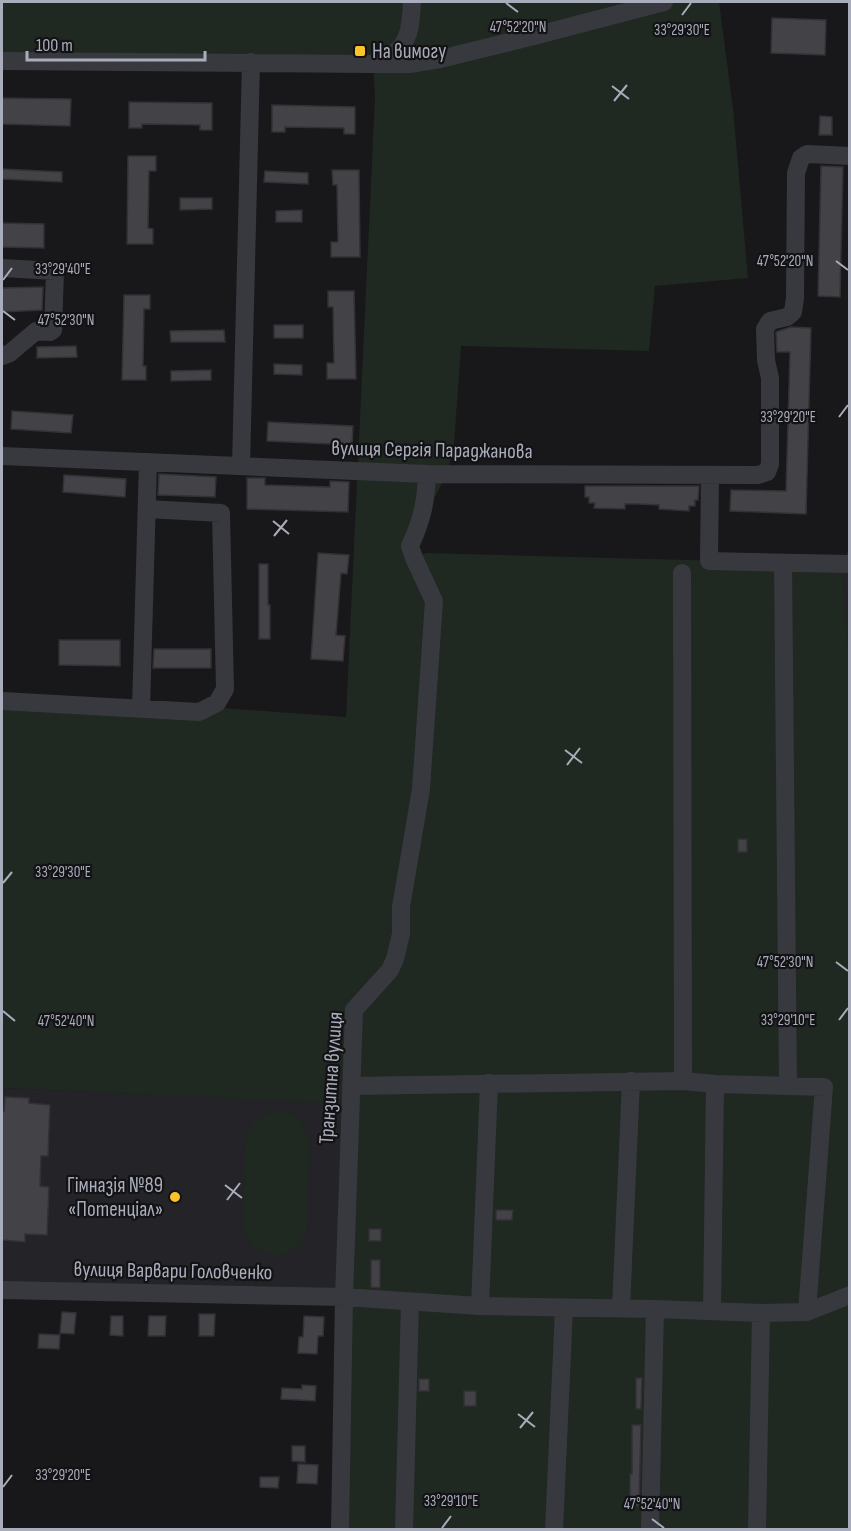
<svg xmlns="http://www.w3.org/2000/svg" width="851" height="1531" font-family="'Sofia Sans Condensed',sans-serif">
<style>
.built{fill:#242327}
.green{fill:#1f2821}
.building{fill:#424247;stroke:#323136;stroke-width:1.5}
.lines{fill:none;stroke-linecap:round;stroke-linejoin:round}
.minor{stroke:#38393f;stroke-width:18}
.ticks{fill:none;stroke:#a9adbb;stroke-width:2}
.poi-dot{fill:#ffc32a;stroke:#131215;stroke-width:2}
.labels{text-anchor:middle;dominant-baseline:central;stroke-width:4.5;stroke-linejoin:round;paint-order:stroke}
.poi-label{font-size:21px;fill:#a9adbb;stroke:#131215;text-anchor:start}
.street-label{font-size:21px;fill:#a9adbb;stroke:#131215}
.ticks-label{font-size:15px;text-anchor:middle;fill:#a9adbb;stroke:#131215;stroke-width:4.5;stroke-linejoin:round;paint-order:stroke}
</style>
<rect width="100%" height="100%" fill="#18171a"/>
<!-- built -->
<path class="built" d="M 849,548 L 849,681 L 842,564 Z
M 2,1088 L 351,1103 L 344,1297 L 2,1290 Z"/>
<!-- green -->
<path class="green" d="M 2,2 L 719,2 L 733,108 L 748,278 L 655,286 L 649,351 L 461,346 L 454,444 L 447,474 L 418,529 L 414,557 L 426,553 L 842,564 L 850,681 L 849,1529 L 340,1529 L 351,1104 L 2,1088 L 2,692 L 346,717 L 375,97 L 373,64 L 2,61 Z
M 277,1111 C 295,1113 306,1123 310,1141 L 307,1228 L 305,1236 L 301,1243 L 295,1249 L 280,1255 L 272,1255 L 264,1253 L 256,1250 L 250,1244 L 243,1230 L 245,1142 C 248,1124 258,1114 277,1111 Z"/>
<!-- building -->
<path class="building" d="M 772,18 L 826,20 L 825,55 L 771,53 Z
M 2,98 L 71,99 L 70,126 L 2,124 Z
M 129,102 L 212,103 L 212,130 L 200,130 L 200,125 L 142,124 L 142,128 L 129,128 Z
M 272,105 L 355,107 L 355,134 L 344,134 L 344,128 L 285,127 L 285,132 L 272,132 Z
M 820,116 L 832,117 L 832,135 L 819,135 Z
M 128,156 L 156,156 L 156,171 L 149,171 L 148,228 L 153,229 L 153,244 L 127,244 Z
M 821,166 L 843,167 L 840,297 L 818,296 Z
M 2,169 L 62,172 L 62,182 L 2,179 Z
M 332,170 L 359,170 L 360,257 L 331,257 L 331,242 L 338,242 L 337,185 L 333,185 Z
M 265,171 L 308,173 L 308,184 L 264,182 Z
M 180,198 L 212,198 L 212,209 L 180,210 Z
M 302,210 L 302,222 L 276,222 L 276,211 Z
M 2,223 L 44,224 L 44,248 L 2,247 Z
M 43,287 L 42,310 L 2,312 L 2,288 Z
M 328,291 L 354,291 L 356,379 L 327,379 L 327,363 L 334,363 L 333,307 L 328,307 Z
M 124,295 L 150,295 L 150,309 L 144,309 L 143,366 L 146,366 L 146,380 L 122,380 Z
M 274,325 L 303,325 L 303,338 L 274,338 Z
M 791,327 L 811,328 L 806,514 L 730,511 L 731,490 L 786,491 L 790,352 L 777,352 L 776,332 Z
M 224,330 L 225,342 L 171,342 L 170,331 Z
M 76,346 L 77,357 L 37,358 L 37,347 Z
M 274,364 L 302,365 L 302,375 L 274,374 Z
M 211,370 L 211,380 L 171,381 L 171,371 Z
M 12,411 L 73,415 L 71,433 L 11,429 Z
M 268,422 L 353,426 L 352,445 L 267,441 Z
M 159,474 L 216,477 L 215,497 L 158,495 Z
M 64,475 L 126,479 L 125,497 L 63,492 Z
M 247,478 L 265,478 L 265,485 L 330,487 L 330,481 L 349,482 L 348,512 L 247,509 Z
M 585,486 L 699,486 L 698,500 L 695,500 L 695,506 L 689,506 L 689,511 L 659,509 L 659,505 L 637,504 L 625,504 L 625,509 L 594,508 L 595,503 L 589,503 L 589,497 L 585,497 Z
M 318,553 L 349,555 L 347,574 L 341,573 L 336,635 L 345,636 L 343,661 L 311,659 Z
M 259,564 L 268,564 L 268,605 L 270,605 L 270,639 L 259,639 Z
M 59,640 L 120,640 L 120,666 L 59,665 Z
M 154,649 L 211,649 L 211,668 L 153,668 Z
M 738,839 L 747,839 L 747,852 L 738,852 Z
M 5,1097 L 29,1098 L 29,1103 L 50,1105 L 48,1156 L 41,1156 L 40,1186 L 49,1187 L 47,1235 L 25,1234 L 25,1242 L 2,1240 L 2,1111 L 4,1111 Z
M 496,1210 L 513,1210 L 512,1220 L 496,1220 Z
M 369,1229 L 381,1229 L 381,1241 L 369,1241 Z
M 371,1260 L 380,1260 L 380,1288 L 371,1287 Z
M 62,1312 L 76,1313 L 74,1334 L 60,1333 Z
M 199,1314 L 215,1314 L 214,1336 L 199,1336 Z
M 111,1316 L 123,1316 L 123,1336 L 110,1335 Z
M 149,1316 L 166,1316 L 165,1336 L 148,1336 Z
M 304,1316 L 324,1317 L 323,1336 L 318,1336 L 317,1354 L 298,1353 L 299,1337 L 303,1337 Z
M 39,1334 L 60,1335 L 59,1349 L 38,1348 Z
M 636,1378 L 642,1378 L 641,1409 L 636,1409 Z
M 419,1379 L 429,1379 L 429,1391 L 419,1391 Z
M 302,1385 L 316,1386 L 315,1401 L 281,1399 L 282,1388 L 302,1389 Z
M 464,1391 L 476,1391 L 476,1406 L 464,1406 Z
M 632,1425 L 641,1425 L 639,1506 L 630,1506 L 630,1474 L 632,1474 Z
M 292,1446 L 305,1446 L 305,1462 L 292,1461 Z
M 298,1464 L 318,1465 L 317,1484 L 297,1483 Z
M 260,1477 L 279,1477 L 278,1488 L 260,1487 Z"/>
<g class="lines">
<!-- minor -->
<path class="minor" d="M 2,61 L 373,64 C 381,59 392,55 399,49 C 411,37 411,17 412,2
M 376,64 L 409,64 L 440,59 L 534,36 L 664,2
M 2,268 L 55,271 L 53,330 L 50,332 L 36,331 L 10,353 L 2,356
M 2,456 L 427,474 L 758,475 L 767,472 L 770,464 L 770,378 L 766,360 L 765,329 L 770,321 L 787,317 L 793,312 L 795,298 L 796,173 L 801,158 L 807,154 L 850,156
M 241,466 L 251,62
M 710,475 L 709,561 L 850,564
M 783,563 L 788,1086
M 682,573 L 683,1081
M 2,701 L 199,712 L 217,703 L 225,689 L 221,513 L 147,509
M 141,709 L 148,462
M 351,1086 L 683,1081 L 715,1084 L 824,1087 L 807,1312
M 2,1290 L 344,1297 L 480,1306 L 655,1309 L 761,1313 L 757,1530
M 480,1306 L 489,1083
M 621,1308 L 631,1081
M 712,1311 L 715,1084
M 761,1313 L 807,1312 L 850,1295
M 340,1530 L 344,1297 L 354,1010 L 390,970 L 395,959 L 401,934 L 401,907 L 421,789 L 434,601 L 414,558 L 410,546 C 422,520 426,502 427,474
M 404,1530 L 410,1302
M 554,1530 L 564,1308
M 650,1530 L 655,1309"/>
</g>
<!-- ticks -->
<path class="ticks" d="M 506,3 L 518,12M 682,15 L 691,3M 612,86 L 629,99M 614,101 L 627,85M 836,261 L 848,270M 3,280 L 12,268M 3,311 L 15,320M 839,417 L 848,405M 273,521 L 289,534M 274,536 L 287,520M 565,750 L 582,763M 567,765 L 580,748M 3,883 L 12,872M 836,962 L 848,971M 3,1011 L 15,1021M 839,1020 L 848,1008M 225,1185 L 242,1198M 227,1200 L 240,1183M 518,1414 L 535,1427M 520,1428 L 533,1412M 3,1487 L 12,1475M 652,1519 L 664,1528M 442,1528 L 451,1516"/>
<!-- markers -->
<g class="poi-dot">
<rect x="354" y="45" width="12" height="12" rx="3"/>
<circle cx="175" cy="1197" r="6"/>
</g>
<g class="labels">
<!-- poi labels -->
<g class="poi-label">
<text x="372" y="51">На вимогу</text>
<text x="163" y="1185" text-anchor="end">Гімназія №89<tspan x="163" dy="24">«Потенціал»</tspan></text>
</g>
<!-- street labels -->
<g class="street-label">
<text transform="translate(432 450) rotate(1)">вулиця Сергія Параджанова</text>
<text transform="translate(331 1078) rotate(-86)">Транзитна вулиця</text>
<text transform="translate(173 1271) rotate(1)">вулиця Варвари Головченко</text>
</g>
</g>
<g class="ticks-label">
<text x="518" y="32">47°52'20"N</text>
<text x="682" y="35">33°29'30"E</text>
<text x="785" y="266">47°52'20"N</text>
<text x="63" y="274">33°29'40"E</text>
<text x="66" y="325">47°52'30"N</text>
<text x="788" y="422">33°29'20"E</text>
<text x="63" y="877">33°29'30"E</text>
<text x="785" y="967">47°52'30"N</text>
<text x="788" y="1025">33°29'10"E</text>
<text x="66" y="1026">47°52'40"N</text>
<text x="63" y="1480">33°29'20"E</text>
<text x="451" y="1506">33°29'10"E</text>
<text x="652" y="1509">47°52'40"N</text>
</g>
<!-- border -->
<rect width="851" height="1531" fill="none" stroke="#a9adbb" stroke-width="6"/>
<!-- scale -->
<path d="M27 51v9h178v-9" fill="none" stroke="#a9adbb" stroke-width="3"/>
<text x="36" y="51" font-size="18" fill="#a9adbb" stroke="#131215" stroke-width="4.5" paint-order="stroke">100 m</text>
</svg>
